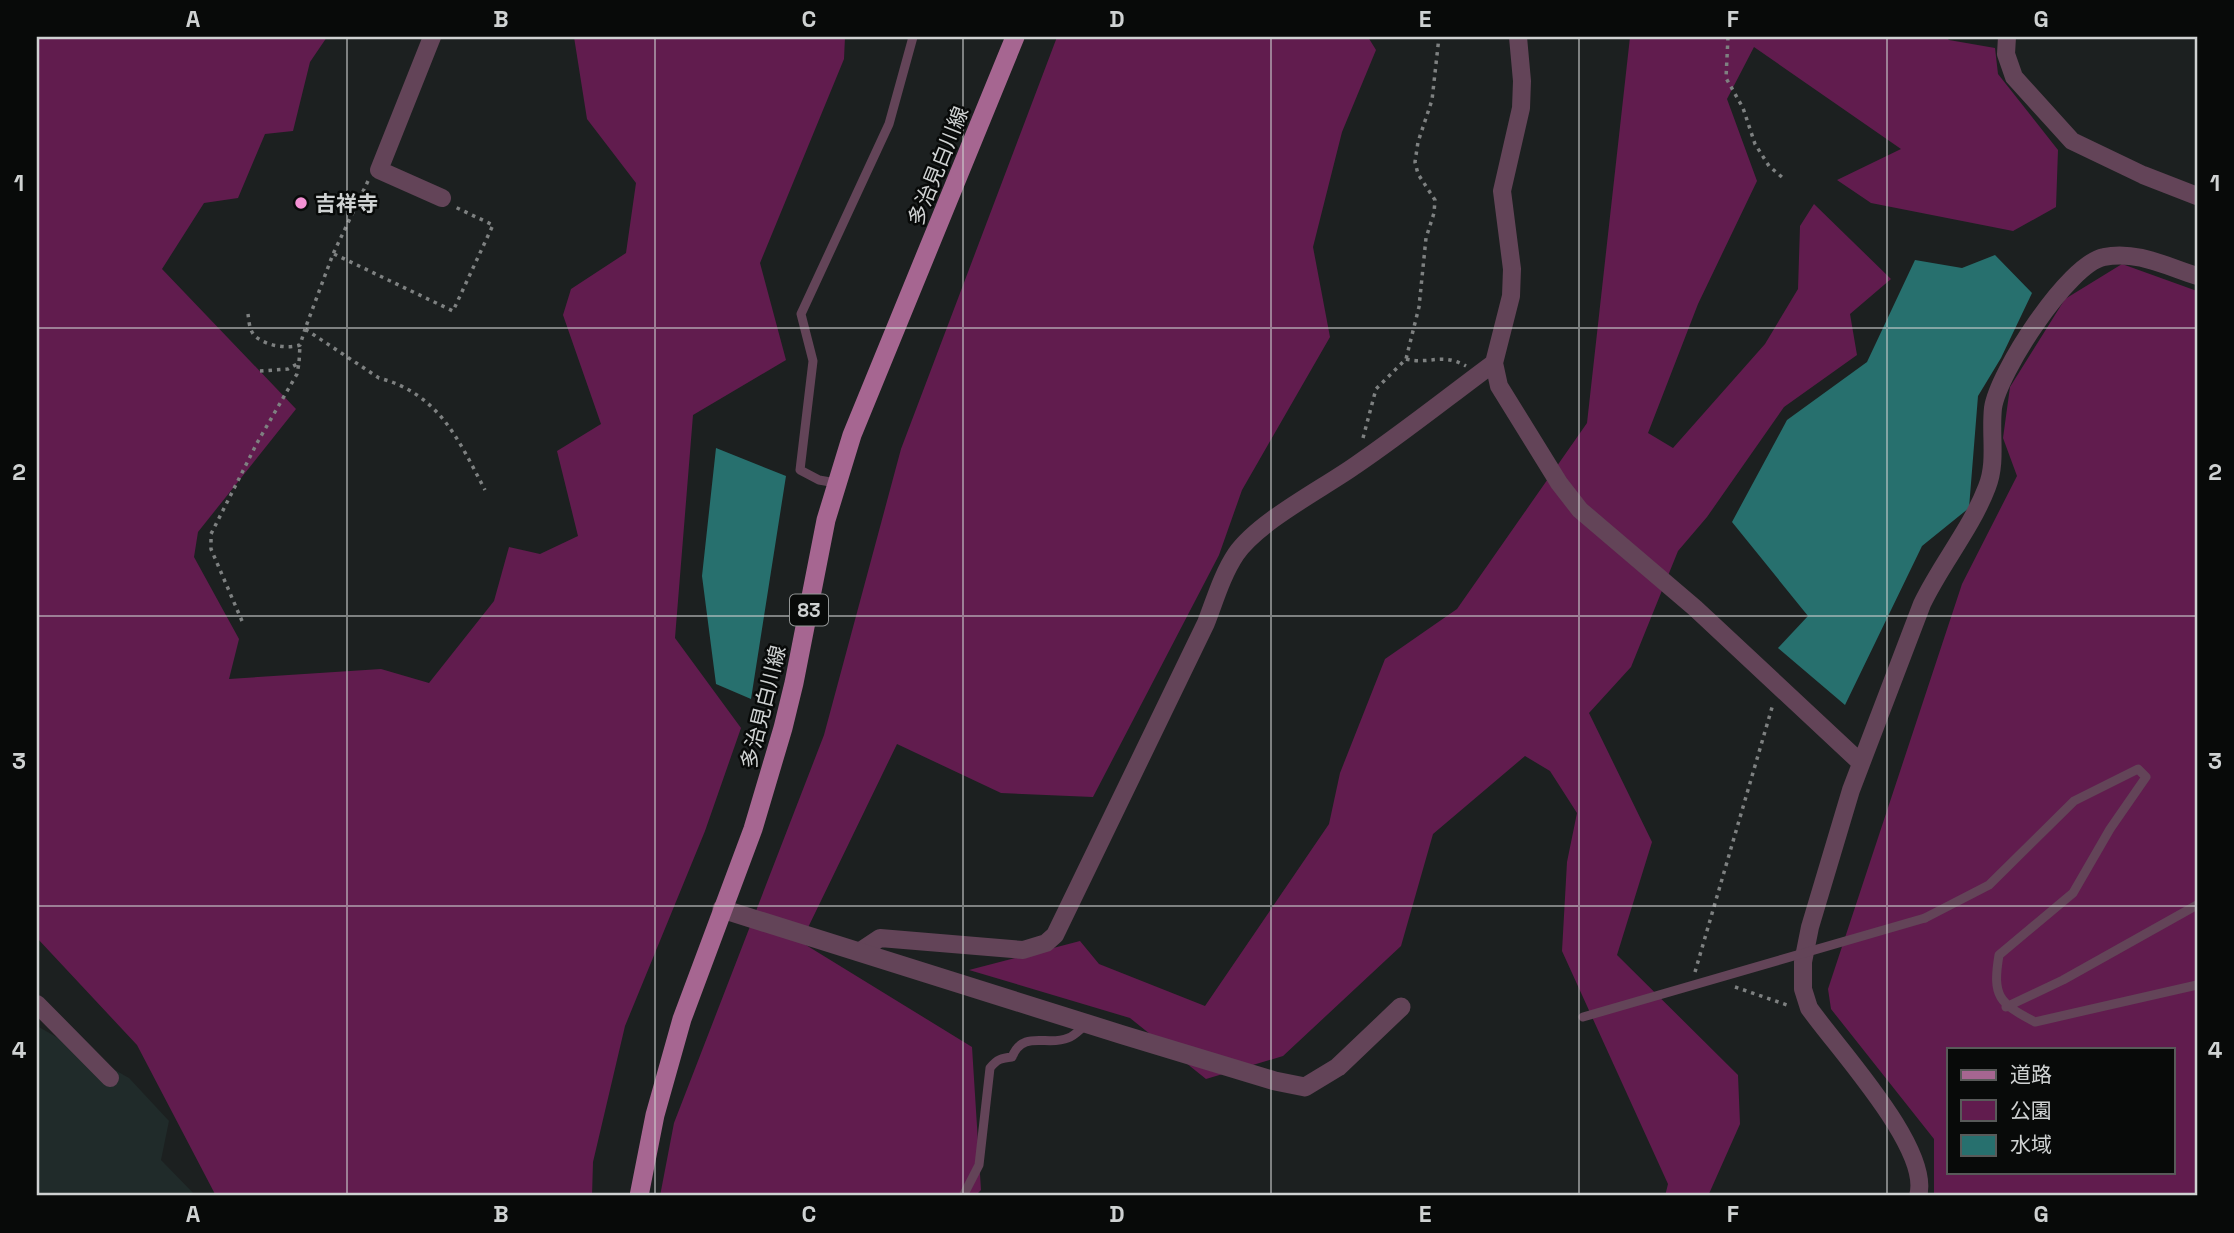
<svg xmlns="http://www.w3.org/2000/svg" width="2234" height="1233" font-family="'Space Grotesk','Noto Sans JP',sans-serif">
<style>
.built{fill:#202b2a}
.green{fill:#611c4e;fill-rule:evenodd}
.water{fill:#27706e}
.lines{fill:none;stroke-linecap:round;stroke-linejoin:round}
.path{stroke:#7e8181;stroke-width:3.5;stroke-dasharray:3.5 5;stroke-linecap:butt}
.service{stroke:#634458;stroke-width:9}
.minor{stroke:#634458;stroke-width:18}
.tertiary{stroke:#634458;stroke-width:19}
.primary{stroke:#a66691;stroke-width:19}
.service-bridge{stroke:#634458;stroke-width:9}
.grid{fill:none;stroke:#cfd2d2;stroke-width:2;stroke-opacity:0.55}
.poi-dot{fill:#f491d4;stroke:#080a09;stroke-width:2.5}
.labels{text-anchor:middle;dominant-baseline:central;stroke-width:5;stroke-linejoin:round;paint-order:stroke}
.shield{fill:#080a09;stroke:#939696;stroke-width:2}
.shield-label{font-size:19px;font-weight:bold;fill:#cfd2d2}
.street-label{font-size:21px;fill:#cfd2d2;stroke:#080a09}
.poi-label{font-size:21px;font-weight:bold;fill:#cfd2d2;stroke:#080a09;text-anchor:start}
.neatline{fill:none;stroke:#cfd2d2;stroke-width:2.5}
.grid-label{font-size:23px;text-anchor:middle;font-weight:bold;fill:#cfd2d2}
</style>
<rect width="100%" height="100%" fill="#1c2020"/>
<!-- built -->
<path class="built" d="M 37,1026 L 129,1078 L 169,1121 L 161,1160 L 196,1196 L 37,1196 Z"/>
<!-- green -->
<path class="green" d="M 37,37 L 327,37 L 310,62 L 293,131 L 265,134 L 238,198 L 204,203 L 162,269 L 296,409 L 198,532 L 194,557 L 239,639 L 229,679 L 381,669 L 429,683 L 494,601 L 509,547 L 540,554 L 578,536 L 557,451 L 601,424 L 563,315 L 571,289 L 626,253 L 636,183 L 587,119 L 574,37 L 845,37 L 844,59 L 760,263 L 786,360 L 693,415 L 675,638 L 741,728 L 705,831 L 625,1026 L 593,1162 L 592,1196 L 216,1196 L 137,1045 L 37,938 Z
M 1057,37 L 1368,37 L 1376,50 L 1342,132 L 1313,247 L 1330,337 L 1242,490 L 1219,555 L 1093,797 L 1001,793 L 897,744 L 801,942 L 972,1047 L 981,1190 L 975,1196 L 660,1196 L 674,1123 L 824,735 L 901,449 Z
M 1630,37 L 1946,37 L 1949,40 L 1995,48 L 1998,74 L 2058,150 L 2056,207 L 2013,231 L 1871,203 L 1837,180 L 1901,149 L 1754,47 L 1727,99 L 1757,181 L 1698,304 L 1648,433 L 1673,448 L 1765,344 L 1798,289 L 1800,226 L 1814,204 L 1891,279 L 1850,314 L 1857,355 L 1784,407 L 1707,517 L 1678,551 L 1631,667 L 1589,713 L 1652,842 L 1617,955 L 1738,1075 L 1740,1124 L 1708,1196 L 1665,1196 L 1668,1184 L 1562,951 L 1567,862 L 1577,813 L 1550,771 L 1525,756 L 1433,834 L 1401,946 L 1283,1056 L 1206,1079 L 1130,1018 L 969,970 L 1080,941 L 1099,964 L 1205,1006 L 1329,824 L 1340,773 L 1385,659 L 1457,609 L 1587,423 Z
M 2122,264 L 2197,291 L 2197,1196 L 1934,1196 L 1934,1139 L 1831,1009 L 1828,989 L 1962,584 L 2017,476 L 2003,438 L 2010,387 L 2065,299 ZM 1949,1049 L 2173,1049 L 2173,1172 L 1949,1172 Z"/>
<!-- water -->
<path class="water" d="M 1995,255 L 2032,293 L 2001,358 L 1978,396 L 1969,508 L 1922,546 L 1845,705 L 1778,648 L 1808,616 L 1732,522 L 1787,420 L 1867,362 L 1915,260 L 1962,268 Z
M 716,448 L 786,476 L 751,699 L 716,684 L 702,576 Z"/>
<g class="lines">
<!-- path -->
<path class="path" d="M 1728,37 L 1726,78 L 1743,108 L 1755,144 L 1769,166 L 1783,178
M 368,181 L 333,254 L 305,329 L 379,378 C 439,394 458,439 485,490
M 334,254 L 453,311 L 493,225 L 455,207
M 248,314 C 249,321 249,330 255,336 C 266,346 287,349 300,345 L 305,329
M 1406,359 C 1430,365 1441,352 1466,366
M 260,371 L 288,369 L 299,363 L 300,345
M 1363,438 L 1376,389 L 1406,359 L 1419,307 L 1426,238 L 1434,213 L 1435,200 L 1418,174 L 1415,162 L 1418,142 L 1432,100 L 1439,37
M 242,621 L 211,549 L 211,534 L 257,443 L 297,374 L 299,363
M 1695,972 L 1773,704
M 1735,987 L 1790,1006"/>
<!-- service -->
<path class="service" d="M 836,483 L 819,480 L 800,470 L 813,361 L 801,314 L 889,124 L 913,37
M 1925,918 L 1989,885 L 2074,801 L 2138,769 L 2146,777 L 2110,829 L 2073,893 L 1999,955 C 1992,997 1999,1003 2035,1022 L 2197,985
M 2006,1007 L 2063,980 L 2197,905
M 963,1196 L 979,1165 L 990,1068 C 997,1059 1002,1058 1012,1057 C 1023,1029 1048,1047 1068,1038 C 1075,1036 1081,1028 1087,1024"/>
<!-- minor -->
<path class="minor" d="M 432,37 L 379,170 L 442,198
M 1518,37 L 1522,81 L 1521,108 L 1502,191 L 1512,269 L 1511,296 L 1494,363 L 1499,386 L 1559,483 L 1580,510 L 1695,608 L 1861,763
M 2007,37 L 2006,54 L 2014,77 L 2072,141 L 2143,175 L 2197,196
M 859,952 L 880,938 L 1023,950 L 1046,943 L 1055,935 L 1206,623 C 1215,600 1222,575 1236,554 C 1259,521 1322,489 1356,465 C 1403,433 1448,397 1494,363
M 37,1004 L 110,1078
M 1918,1196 C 1932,1149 1837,1048 1809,1008 L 1803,989 L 1803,962 L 1810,927 L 1851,790 L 1922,604 C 1941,564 1971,529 1987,487 C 1997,462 1990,435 1993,408 C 1998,373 2068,264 2104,257 C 2136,250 2168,267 2197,276"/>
<!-- tertiary -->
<path class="tertiary" d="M 722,909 L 1123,1035 L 1275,1081 L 1305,1087 L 1338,1067 L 1401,1007"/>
<!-- primary -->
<path class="primary" d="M 639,1196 L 655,1115 L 682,1019 L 753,829 L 783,728 L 794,683 L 826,520 L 852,435 L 1015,37"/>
<!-- service-bridge -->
<path class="service-bridge" d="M 1583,1017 L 1925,918"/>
</g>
<!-- grid -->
<path class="grid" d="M 347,37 L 347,1196M 655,37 L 655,1196M 963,37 L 963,1196M 1271,37 L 1271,1196M 1579,37 L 1579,1196M 1887,37 L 1887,1196M 37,328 L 2197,328M 37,616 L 2197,616M 37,906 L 2197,906"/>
<!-- markers -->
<circle class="poi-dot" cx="301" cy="203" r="7"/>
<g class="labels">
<!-- shield labels -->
<rect class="shield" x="790" y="594.5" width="38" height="31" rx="5"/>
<g class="shield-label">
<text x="809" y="610">83</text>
</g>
<!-- street labels -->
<g class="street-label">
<text transform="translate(938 166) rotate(-68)">多治見白川線</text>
<text transform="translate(763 707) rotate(-76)">多治見白川線</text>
</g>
<!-- poi labels -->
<g class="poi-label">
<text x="315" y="203">吉祥寺</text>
</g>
</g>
<!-- border -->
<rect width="2234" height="1233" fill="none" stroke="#080a09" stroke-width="77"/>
<!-- legend -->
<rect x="1947" y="1048" width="228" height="126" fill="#080a09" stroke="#585a59" stroke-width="2"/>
<rect x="1961" y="1070" width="35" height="10" fill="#a66691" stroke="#585a59" stroke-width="2"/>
<text x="2010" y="1082" font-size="21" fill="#cfd2d2">道路</text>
<rect x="1961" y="1100" width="35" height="21" fill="#611c4e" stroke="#585a59" stroke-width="2"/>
<text x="2010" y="1118" font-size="21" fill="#cfd2d2">公園</text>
<rect x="1961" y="1135" width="35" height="21" fill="#27706e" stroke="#585a59" stroke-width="2"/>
<text x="2010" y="1152" font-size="21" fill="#cfd2d2">水域</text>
<rect x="38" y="38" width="2158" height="1156" class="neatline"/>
<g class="grid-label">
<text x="193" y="27">A</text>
<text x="501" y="27">B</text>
<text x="809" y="27">C</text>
<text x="1117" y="27">D</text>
<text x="1425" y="27">E</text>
<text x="1733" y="27">F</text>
<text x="2041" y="27">G</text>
<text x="19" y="191">1</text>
<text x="2215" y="191">1</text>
<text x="19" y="480">2</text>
<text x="2215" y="480">2</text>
<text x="19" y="769">3</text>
<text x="2215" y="769">3</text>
<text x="19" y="1058">4</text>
<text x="2215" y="1058">4</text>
<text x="193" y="1222">A</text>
<text x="501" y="1222">B</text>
<text x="809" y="1222">C</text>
<text x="1117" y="1222">D</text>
<text x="1425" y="1222">E</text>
<text x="1733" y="1222">F</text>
<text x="2041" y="1222">G</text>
</g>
</svg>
